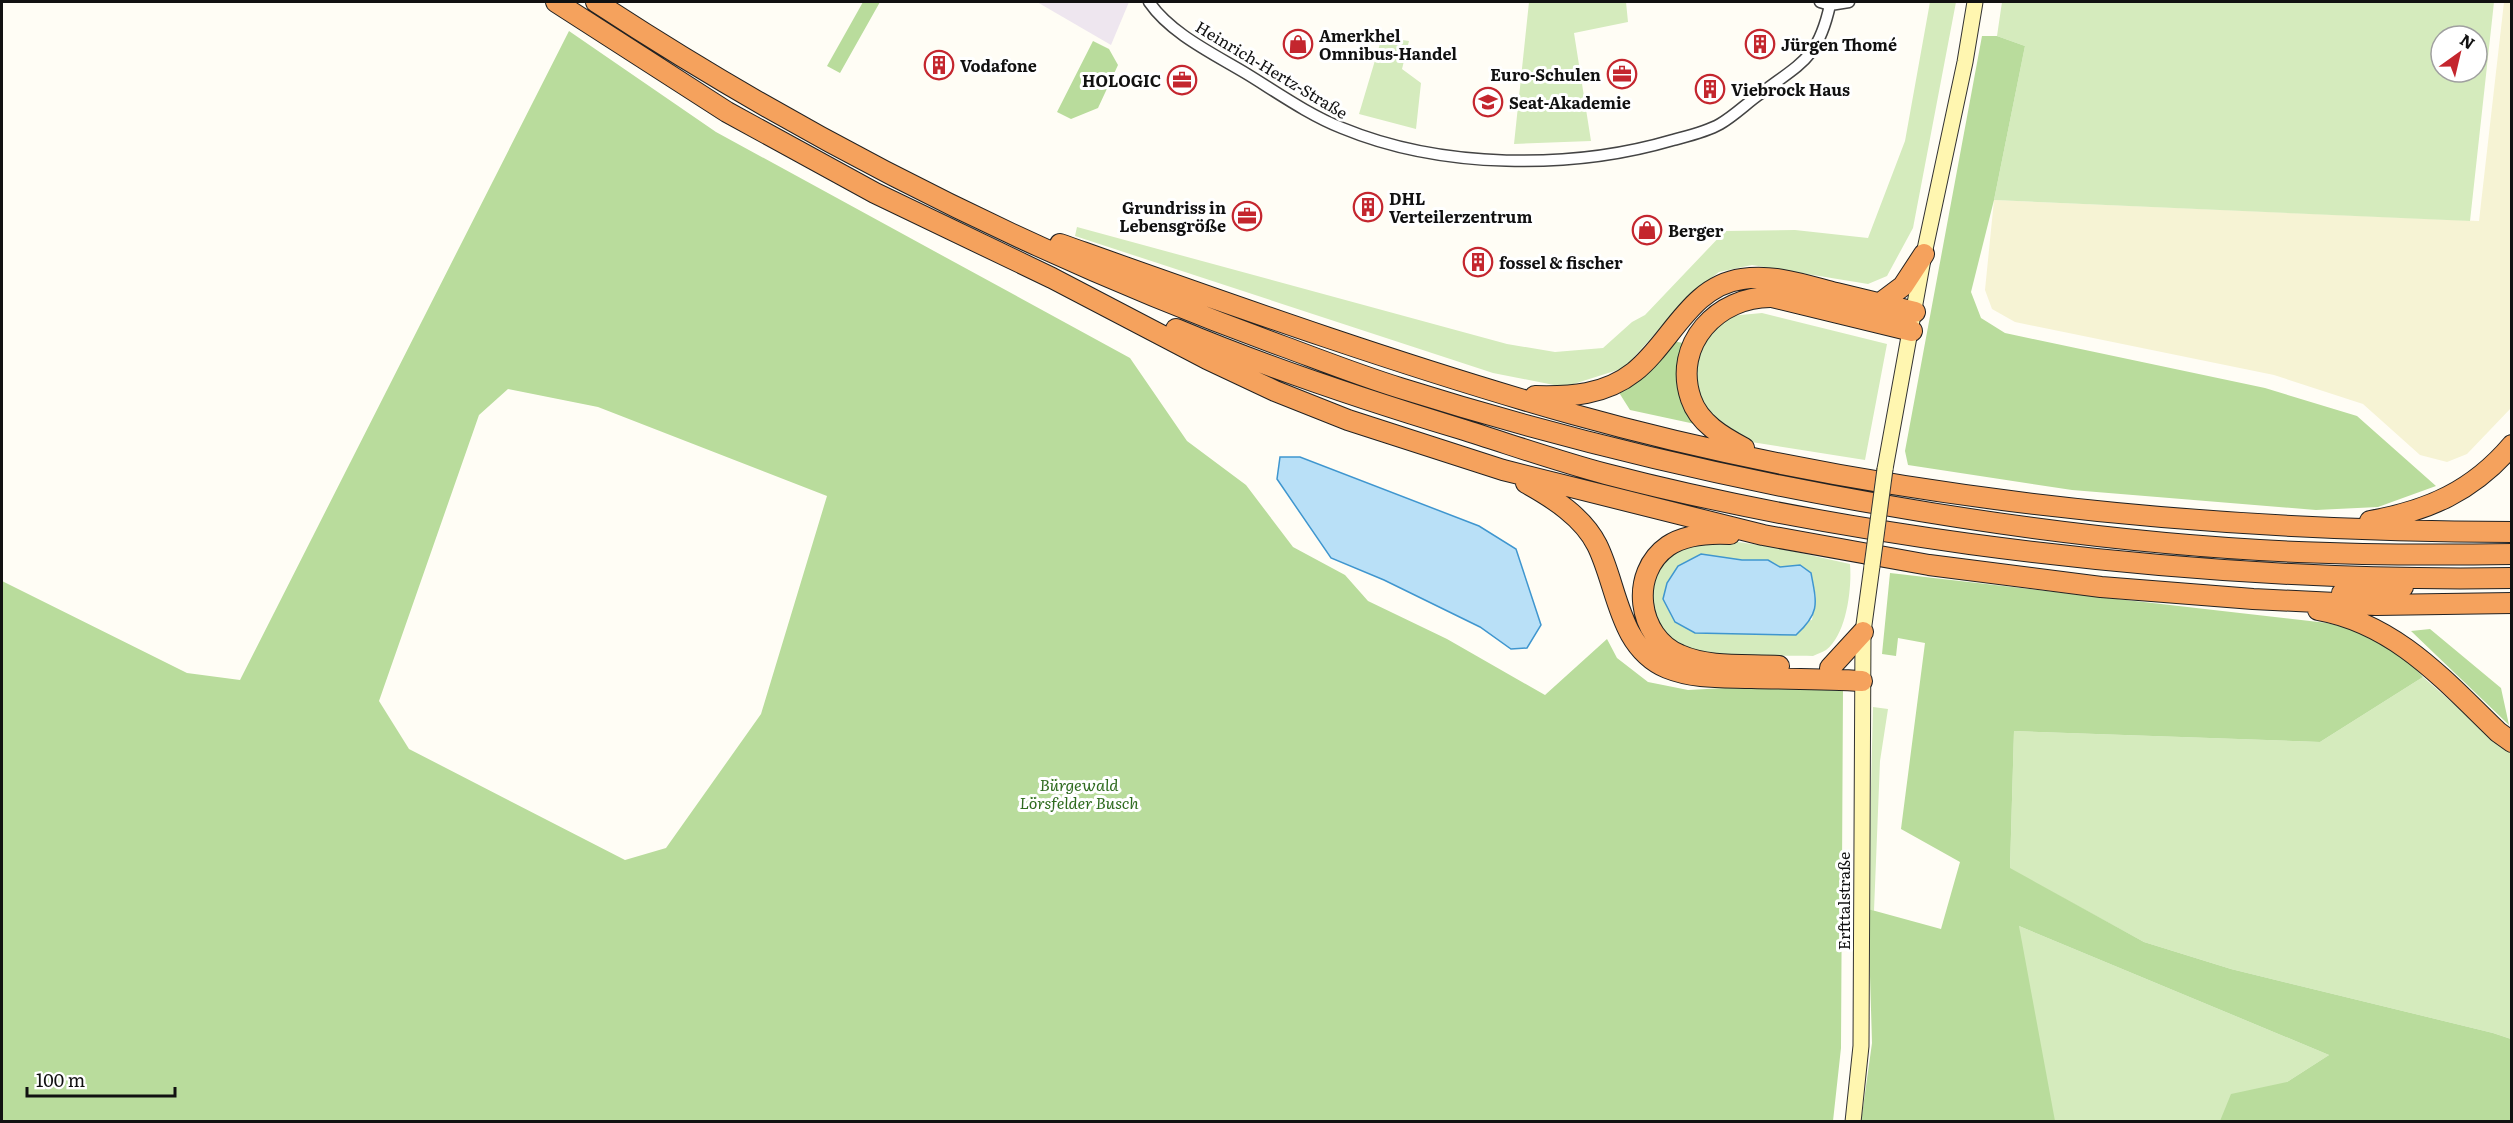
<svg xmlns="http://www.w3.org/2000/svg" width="2513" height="1123" font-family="Literata,serif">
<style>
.industrial{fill:#eee6ef}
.farmland{fill:#f6f3d4}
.green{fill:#d5ebbd;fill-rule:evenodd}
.forest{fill:#b9dc9c;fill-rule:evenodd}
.water{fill:#b9e0f7;stroke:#3f96cf;stroke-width:1.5}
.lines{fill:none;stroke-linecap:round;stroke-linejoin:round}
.minor-casing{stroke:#444;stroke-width:13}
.secondary-casing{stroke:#333;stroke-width:17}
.motorway-casing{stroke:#222;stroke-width:22}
.minor{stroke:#fff;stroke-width:10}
.secondary{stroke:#fff6b0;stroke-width:15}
.motorway{stroke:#f5a25d;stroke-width:20}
.secondary-bridge-casing{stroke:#333;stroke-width:17;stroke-linecap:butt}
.secondary-bridge{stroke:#fff6b0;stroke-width:15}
.labels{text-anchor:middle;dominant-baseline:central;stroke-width:6;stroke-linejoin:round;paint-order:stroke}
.poi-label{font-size:16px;font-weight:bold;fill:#111;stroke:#fff;text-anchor:start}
.street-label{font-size:16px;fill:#111;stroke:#fff}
.park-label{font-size:16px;font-style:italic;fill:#2f6b1f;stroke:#fff}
</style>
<rect width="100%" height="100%" fill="#fffdf5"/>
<!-- industrial -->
<path class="industrial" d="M 1037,2 L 1129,2 L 1111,45 Z"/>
<!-- farmland -->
<path class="farmland" d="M 2504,2 L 2511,2 L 2511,408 L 2467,454 L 2447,462 L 2420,455 L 2363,404 L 2274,375 L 2015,322 L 1992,309 L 1985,290 L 1994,200 L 2479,221 Z"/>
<!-- green -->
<path class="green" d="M 1529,2 L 1626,2 L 1628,22 L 1574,33 L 1591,141 L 1514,144 Z
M 1930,2 L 1956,2 L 1913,228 L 1887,276 L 1868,284 L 1752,265 L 1719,272 L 1692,293 L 1624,368 L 1564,387 L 1493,373 L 1075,236 L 1077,227 L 1507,344 L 1555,352 L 1603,348 L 1632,322 L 1645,315 L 1725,231 L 1795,230 L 1868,238 L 1905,141 Z
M 2002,2 L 2494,2 L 2470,221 L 1994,200 L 2025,46 L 1997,36 ZM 2441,36 L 2477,36 L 2477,72 L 2441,72 Z
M 1382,37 L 1409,41 L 1402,69 L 1421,83 L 1416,129 L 1359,114 Z
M 1762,313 L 1887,344 L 1865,460 L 1745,441 L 1716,423 L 1700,396 L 1695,376 L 1698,356 L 1710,334 L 1730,316 Z
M 1731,541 L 1773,547 L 1850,564 C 1852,587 1847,634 1826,650 C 1823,652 1817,654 1813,656 C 1779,655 1704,660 1677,643 C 1664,635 1653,620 1651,606 C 1647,587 1661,559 1677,550 C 1694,540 1712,542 1731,541 ZM 1743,560 L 1768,560 L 1780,567 L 1800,565 L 1811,573 L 1816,597 L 1812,620 L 1729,632 L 1695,633 L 1675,622 L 1663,599 Z
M 2423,677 L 2495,740 L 2511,751 L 2511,1039 L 2493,1033 L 2231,969 L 2144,942 L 2010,869 L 2014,731 L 2320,742 Z
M 1873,707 L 1888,709 L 1880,761 L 1874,911 L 1868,909 Z
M 2019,926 L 2329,1055 L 2287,1082 L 2346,1121 L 2027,1121 Z"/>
<!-- forest -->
<path class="forest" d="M 863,2 L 880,2 L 840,73 L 827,66 Z
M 569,31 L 716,132 L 1130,358 L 1187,441 L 1246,485 L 1293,547 L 1345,575 L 1368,601 L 1447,639 L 1545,695 L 1607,639 L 1617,658 L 1648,682 L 1688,690 L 1763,686 L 1843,691 L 1841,1048 L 1833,1121 L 2,1121 L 2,581 L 187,673 L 240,680 ZM 508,389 L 598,407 L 827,496 L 761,714 L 666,848 L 625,860 L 409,749 L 379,701 L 479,415 Z
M 1982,36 L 1997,36 L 2025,46 L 1994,200 L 1971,292 L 1981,318 L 2005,333 L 2265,388 L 2357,416 L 2436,486 L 2378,507 L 2316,510 L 2072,490 L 1908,465 L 1905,451 Z
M 1093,41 L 1109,49 L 1118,65 L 1098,108 L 1071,119 L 1057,112 Z
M 1673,341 L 1683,343 C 1671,377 1680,392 1695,424 L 1630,410 L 1618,391 Z
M 1890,573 L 2327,623 C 2370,633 2394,643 2423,677 L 2320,742 L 2014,731 L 2010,868 L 2144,942 L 2231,969 L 2493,1033 L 2511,1039 L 2511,1121 L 2220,1121 L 2231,1094 L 2287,1082 L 2329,1055 L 2019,926 L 2055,1121 L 1861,1122 L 1872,1043 L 1868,909 L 1941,929 L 1960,862 L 1901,829 L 1925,643 L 1898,638 L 1896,656 L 1882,654 Z
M 2430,629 L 2501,688 L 2509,725 L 2411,631 Z"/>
<!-- water -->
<path class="water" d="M 1280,457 L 1300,457 L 1479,526 L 1516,549 L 1541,625 L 1527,648 L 1511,649 L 1480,627 L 1384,580 L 1331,558 L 1277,479 Z
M 1701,554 L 1742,560 L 1768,560 L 1780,567 L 1800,565 L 1811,573 C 1817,604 1820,613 1796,635 L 1695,633 L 1675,622 L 1663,599 L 1667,583 L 1678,566 Z"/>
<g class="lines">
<!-- minor casing -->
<g class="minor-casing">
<path id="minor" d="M 1149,2 C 1171,34 1214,54 1247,74 C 1278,93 1309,115 1342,128 C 1441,169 1571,170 1673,140 C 1688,136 1706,132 1720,124 C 1734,116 1747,103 1760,94 C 1802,62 1818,59 1830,5
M 1820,2 L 1830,5 L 1849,2"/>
</g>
<!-- secondary casing -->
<g class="secondary-casing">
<path id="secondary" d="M 1885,469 L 1924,254 L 1965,62 L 1975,2
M 1853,1122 L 1861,1046 L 1863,632 L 1872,566"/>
</g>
<!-- motorway casing -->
<g class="motorway-casing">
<path id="motorway" d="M 556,2 L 727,112 L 875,193 L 1052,278 L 1207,359 L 1275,391 L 1348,420 L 1503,470 L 1763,535 L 1929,565 L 2101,587 L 2253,599 L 2376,605 L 2512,603
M 596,2 C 811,143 1043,259 1285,347 C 1323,361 1361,376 1400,388 C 1559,438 1720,477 1884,505 C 2021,529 2159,546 2298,552 C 2369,555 2440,555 2512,554
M 1060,244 C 1229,304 1399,365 1572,414 C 1876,499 2196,531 2512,532
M 1879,304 L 1903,286 L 1924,254
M 1176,329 C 1269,368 1365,400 1461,429 C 1509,444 1557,461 1606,474 C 1725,505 1847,527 1970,544 C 2149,568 2331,581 2512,578
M 1535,396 C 1570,397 1605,395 1634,372 C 1671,343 1690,286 1742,279 C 1774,274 1805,285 1836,293 C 1862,299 1889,306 1915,312
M 1744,448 C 1723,437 1699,423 1691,399 C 1672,344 1718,296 1772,297 L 1912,331
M 1526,483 C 1553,498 1583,517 1597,545 C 1618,587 1618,647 1667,668 C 1694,679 1724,677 1752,678 C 1789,679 1825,679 1862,681
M 2370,521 C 2428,511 2473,491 2512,445
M 1730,534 C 1710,533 1686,534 1668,546 C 1629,573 1637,637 1680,655 C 1709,668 1748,664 1779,666
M 2342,593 L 2403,587
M 2318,610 C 2396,624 2444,680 2498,732 L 2512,742
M 1830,668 L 1863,632"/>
</g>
<!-- minor -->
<use href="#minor" class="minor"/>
<!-- secondary -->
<use href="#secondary" class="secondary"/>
<!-- motorway -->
<use href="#motorway" class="motorway"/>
<!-- secondary-bridge casing -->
<g class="secondary-bridge-casing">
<path id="secondary-bridge" d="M 1872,566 L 1885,469"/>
</g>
<!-- secondary-bridge -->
<use href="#secondary-bridge" class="secondary-bridge"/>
</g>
<!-- icons -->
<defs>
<g id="shop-ring" transform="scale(1.5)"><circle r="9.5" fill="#fff" stroke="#c4262e" stroke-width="1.5"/><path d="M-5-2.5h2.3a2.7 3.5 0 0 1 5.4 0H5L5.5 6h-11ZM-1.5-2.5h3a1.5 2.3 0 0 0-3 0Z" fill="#c4262e"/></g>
<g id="building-ring" transform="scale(1.5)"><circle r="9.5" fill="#fff" stroke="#c4262e" stroke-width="1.5"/><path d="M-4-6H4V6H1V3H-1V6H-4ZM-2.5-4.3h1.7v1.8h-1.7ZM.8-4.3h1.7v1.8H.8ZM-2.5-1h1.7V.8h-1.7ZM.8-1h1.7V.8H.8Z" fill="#c4262e"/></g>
<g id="office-ring" transform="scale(1.5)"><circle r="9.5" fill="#fff" stroke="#c4262e" stroke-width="1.5"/><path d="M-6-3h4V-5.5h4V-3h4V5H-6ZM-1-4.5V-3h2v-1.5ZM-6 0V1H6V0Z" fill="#c4262e"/></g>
<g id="school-ring" transform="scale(1.5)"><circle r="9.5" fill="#fff" stroke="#c4262e" stroke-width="1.5"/><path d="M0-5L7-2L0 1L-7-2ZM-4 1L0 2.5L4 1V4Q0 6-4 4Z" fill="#c4262e"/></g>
</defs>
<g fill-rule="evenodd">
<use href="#shop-ring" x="1298" y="44"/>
<use href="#building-ring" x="1760" y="44"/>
<use href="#building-ring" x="939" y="65"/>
<use href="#office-ring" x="1622" y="74"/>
<use href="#office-ring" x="1182" y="80"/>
<use href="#building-ring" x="1710" y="89"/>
<use href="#school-ring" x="1488" y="102"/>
<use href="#building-ring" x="1368" y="207"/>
<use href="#office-ring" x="1247" y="216"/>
<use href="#shop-ring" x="1647" y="230"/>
<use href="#building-ring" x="1478" y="262"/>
</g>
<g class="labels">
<!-- poi labels -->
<g class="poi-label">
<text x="1319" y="35">Amerkhel<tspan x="1319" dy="18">Omnibus-Handel</tspan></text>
<text x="1781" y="44">Jürgen Thomé</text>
<text x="960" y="65">Vodafone</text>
<text x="1601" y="74" text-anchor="end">Euro-Schulen</text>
<text x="1161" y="80" text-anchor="end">HOLOGIC</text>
<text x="1731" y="89">Viebrock Haus</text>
<text x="1509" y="102">Seat-Akademie</text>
<text x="1389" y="198">DHL<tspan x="1389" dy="18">Verteilerzentrum</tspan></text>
<text x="1226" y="207" text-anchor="end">Grundriss in<tspan x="1226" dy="18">Lebensgröße</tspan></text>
<text x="1668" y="230">Berger</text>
<text x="1499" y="262">fossel &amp; fischer</text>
</g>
<!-- street labels -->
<g class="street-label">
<text transform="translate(1272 69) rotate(31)">Heinrich-Hertz-Straße</text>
<text transform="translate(1843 901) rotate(-90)">Erfttalstraße</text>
</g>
<!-- park labels -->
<g class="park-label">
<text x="1079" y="784">Bürgewald<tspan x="1079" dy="18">Lörsfelder Busch</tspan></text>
</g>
</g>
<!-- border -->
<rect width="2513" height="1123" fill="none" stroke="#111111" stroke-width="6"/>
<!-- north arrow -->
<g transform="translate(2459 54) rotate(34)"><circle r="28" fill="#ffffff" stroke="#a0a0a0" stroke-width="1.5"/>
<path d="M0-4.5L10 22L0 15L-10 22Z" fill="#c4262e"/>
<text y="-9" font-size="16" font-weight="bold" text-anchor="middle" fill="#111111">N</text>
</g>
<!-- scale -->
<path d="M27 1087v9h148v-9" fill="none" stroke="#111111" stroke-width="3"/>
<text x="36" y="1087" font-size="18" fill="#111111" stroke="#ffffff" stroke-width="4.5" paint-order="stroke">100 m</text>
</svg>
